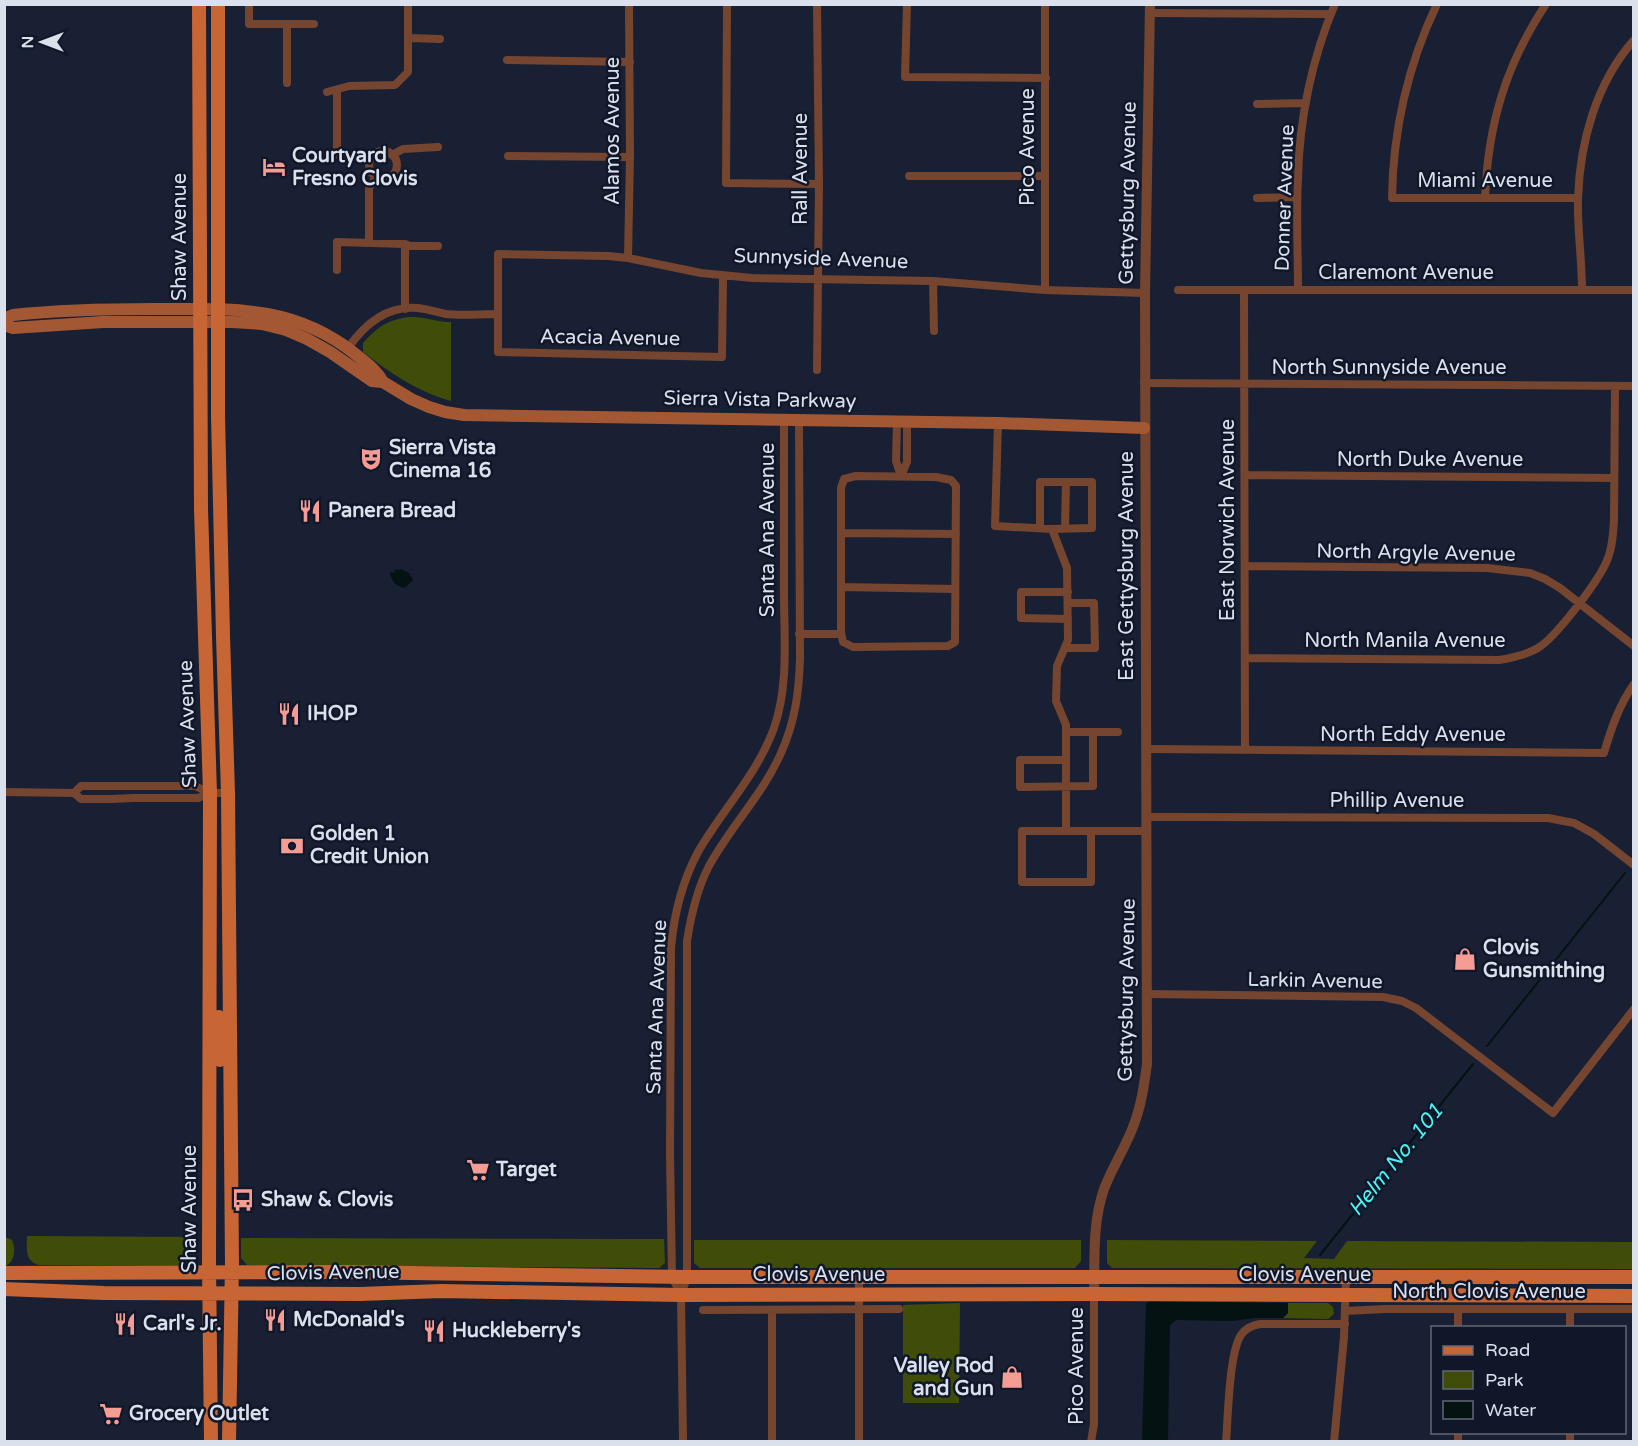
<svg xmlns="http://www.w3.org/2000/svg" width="1638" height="1446" font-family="'Varela Round',sans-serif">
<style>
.green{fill:#3f4d09}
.water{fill:#041212}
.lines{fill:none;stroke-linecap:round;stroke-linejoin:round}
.stream{stroke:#041212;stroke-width:2}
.minor{stroke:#75452f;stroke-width:8}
.tertiary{stroke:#75452f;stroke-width:10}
.secondary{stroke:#a35833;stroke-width:12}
.primary{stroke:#c76634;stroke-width:14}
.labels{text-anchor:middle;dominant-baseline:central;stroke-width:5;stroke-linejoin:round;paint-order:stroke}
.street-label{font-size:20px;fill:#dbe0ed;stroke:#101729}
.poi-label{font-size:20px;font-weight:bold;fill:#dbe0ed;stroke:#101729;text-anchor:start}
.water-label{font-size:21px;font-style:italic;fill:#4bf3f4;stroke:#101729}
</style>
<rect width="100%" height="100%" fill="#192033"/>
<!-- green -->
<path class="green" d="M 408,317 C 424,316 435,322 451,322 L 451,401 C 418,392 390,373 363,352 L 363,343 C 378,327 385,321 408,317 Z
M 27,1236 L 197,1237 L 196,1253 L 187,1265 L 38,1265 C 24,1260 27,1248 27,1236 Z
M 5,1237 L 12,1240 C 16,1249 15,1262 5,1266 Z
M 241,1238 L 664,1239 L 665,1263 L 659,1268 L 247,1265 L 241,1258 Z
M 694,1240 L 1081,1240 L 1081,1261 L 1075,1268 L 700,1268 L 694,1263 Z
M 1107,1240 L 1317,1241 L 1304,1258 L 1334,1259 L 1347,1241 L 1633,1242 L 1633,1269 L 1112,1268 L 1107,1263 Z
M 960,1303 L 959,1403 L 903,1403 L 903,1305 Z
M 1288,1303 L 1328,1303 L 1333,1307 L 1334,1314 L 1328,1319 L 1283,1318 L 1288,1313 Z"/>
<!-- water -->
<path class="water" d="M 395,569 L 398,570 L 401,569 L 411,574 L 409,575 L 412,577 L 413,580 L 405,588 C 397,587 391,581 390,573 L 391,572 L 394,573 Z
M 1149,1301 L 1288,1303 L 1288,1313 L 1283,1318 L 1255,1318 L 1232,1321 L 1176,1320 L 1170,1325 L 1168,1441 L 1142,1441 L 1146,1304 Z"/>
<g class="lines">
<!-- stream -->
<path class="stream" d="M 1487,1046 L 1625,873
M 1320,1255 L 1473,1064"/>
<!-- minor -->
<path class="minor" d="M 249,4 L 249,24 L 314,24
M 727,4 L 726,183 L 819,184
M 817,4 L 819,184 L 817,370
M 907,4 L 905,77 L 1046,78
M 1437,4 C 1407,67 1393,129 1392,198 L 1578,198
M 1150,13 L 1331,14
M 408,38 L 440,39
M 507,60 L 630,62
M 287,83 L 287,24
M 337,90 L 337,155 L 364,155 L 372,157
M 327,92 L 349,86 L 395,85 L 408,72 L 408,4
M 1257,104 L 1306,103
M369 165a14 14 0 1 1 28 0a14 14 0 1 1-28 0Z
M 392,155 L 403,149 L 438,147
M 508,156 L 630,157
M 909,176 L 1044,176
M 1257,198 L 1297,197
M 1485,198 C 1488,125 1505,66 1546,4
M 369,243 L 369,188 L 376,177
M 628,258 L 630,157 L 629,4
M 337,270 L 337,242 L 405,244
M 723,276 L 722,357 L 498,352 L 498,254 L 608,256 L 628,258 L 701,273 L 752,278 L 933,281 L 1045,290 L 1145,293
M 933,281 L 934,331
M 1298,289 C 1298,253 1296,216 1298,179 C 1299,120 1312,58 1335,4
M 1045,290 L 1045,4
M 1178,290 L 1634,290
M 1244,290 L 1245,750
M 1582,290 C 1582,259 1577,228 1578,198 C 1580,142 1596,83 1634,40
M 405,309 L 405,244 L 410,246 L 438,246
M 348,348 C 364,325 387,305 418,308 C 427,309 436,312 446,314 C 463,316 480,314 498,314
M 1144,383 L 1634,386
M 897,422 L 896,461 L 901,476
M 998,423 L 995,526 L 1052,529 L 1067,568 L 1068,640 L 1057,666 L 1056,701 L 1066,725 L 1066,831 L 1022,831 L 1022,882 L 1091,882 L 1091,831 L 1147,831
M 1245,475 L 1614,478
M 856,476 L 936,477 L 951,480 L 956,486 L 955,642 L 948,646 L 853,647 L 843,642 L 841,632 L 841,488 L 844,479 Z
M 901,476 L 907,462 L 907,422
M 1040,528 L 1040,482 L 1092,482 L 1092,528 L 1052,529
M 1065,528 L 1066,482
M 841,533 L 956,534
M 1245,566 L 1487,568 L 1530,573 L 1545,579 L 1560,588 L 1634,646
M 841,587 L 955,589
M 1068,592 L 1021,592 L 1021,618 L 1068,619
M 799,634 L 841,634
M 1065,648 L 1095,648 L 1094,603 L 1068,603
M 1245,658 L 1499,660 C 1512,658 1526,655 1538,648 C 1556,637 1595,585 1605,565 C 1612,551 1613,536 1614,520 L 1615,386
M 1093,732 L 1118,732
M 1146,749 L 1604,753 C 1611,729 1619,705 1634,684
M 1066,760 L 1020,760 L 1020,787 L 1093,786 L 1093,732 L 1066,732
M 4,792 L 74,793 L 81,799 L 111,799 L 133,798 L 198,798 L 210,793 L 228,793
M 74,793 L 81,786 L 195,786 L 210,793
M 1147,817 L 1548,818 L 1574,823 L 1594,834 L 1634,865
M 1066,831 L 1091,831
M 1147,994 L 1383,997 L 1402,1001 L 1416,1008 L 1553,1113 L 1634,1009
M 681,1295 L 672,1277 L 670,1154 L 671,948 C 674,914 682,882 698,852 C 722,810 757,775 774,728 C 789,685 784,638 784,593 C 784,535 784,478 784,420
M 1570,1309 L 1570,1328
M 703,1310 L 899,1309
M 772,1310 L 772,1442
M 1345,1311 L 1385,1309 L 1634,1309
M 1458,1328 L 1458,1309
M 683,1442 L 681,1295 L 687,1277 L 687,941 C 691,915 697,889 709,866 C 731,826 763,794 781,753 C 795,722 799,692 800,659 L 799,420
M 859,1442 L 859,1276
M 1091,1442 L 1094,1424 L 1094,1294
M 1226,1442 C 1228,1418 1229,1353 1241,1335 C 1246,1328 1251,1326 1260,1324 L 1345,1324
M 1334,1442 L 1344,1337 L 1346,1276
M 1458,1442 L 1458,1432
M 1570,1442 L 1570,1432"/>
<!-- tertiary -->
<path class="tertiary" d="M 1094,1294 C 1095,1258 1092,1224 1104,1189 C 1112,1168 1125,1148 1133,1127 C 1141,1107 1144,1086 1147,1064 L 1145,293 L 1150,4"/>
<!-- secondary -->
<path class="secondary" d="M 4,319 L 13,315 C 60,310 107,309 154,309 C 229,309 292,304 354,353 C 365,362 376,369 383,382
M 4,325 L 13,328 L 103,322 L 232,322 L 262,324 L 286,330 L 307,339 L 330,352 L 372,381 L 383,382 L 411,399 L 429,407 L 445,412 L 464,415 L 998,423 L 1144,428"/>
<!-- primary -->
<path class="primary" d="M 199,4 L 201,509 L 210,793 L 209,1263 L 211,1442
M 218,4 L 218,415 L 223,636 L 228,793 L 232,1263 L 229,1442
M 219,1017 L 220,1060
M 4,1273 L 344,1272 L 687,1277 L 1634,1277
M 4,1289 L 104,1293 L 360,1294 L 441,1291 L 681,1295 L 1094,1294 L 1634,1296"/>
</g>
<!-- icons -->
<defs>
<g id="hotel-bare" transform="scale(1.8)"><path d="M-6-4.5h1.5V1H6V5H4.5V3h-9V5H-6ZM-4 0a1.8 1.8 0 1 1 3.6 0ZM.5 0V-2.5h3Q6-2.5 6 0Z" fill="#f59c95" stroke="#101729" stroke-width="2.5" paint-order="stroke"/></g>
<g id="theatre-bare" transform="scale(1.8)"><path d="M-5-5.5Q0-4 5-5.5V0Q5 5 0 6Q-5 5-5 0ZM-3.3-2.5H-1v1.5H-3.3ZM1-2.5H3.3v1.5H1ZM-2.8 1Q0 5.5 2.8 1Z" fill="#f59c95" stroke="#101729" stroke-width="2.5" paint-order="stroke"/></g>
<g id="restaurant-bare" transform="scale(1.8)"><path d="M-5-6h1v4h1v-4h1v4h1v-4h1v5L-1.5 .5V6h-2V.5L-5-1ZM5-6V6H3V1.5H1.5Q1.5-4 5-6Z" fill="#f59c95" stroke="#101729" stroke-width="2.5" paint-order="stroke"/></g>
<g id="bank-bare" transform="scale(1.8)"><path d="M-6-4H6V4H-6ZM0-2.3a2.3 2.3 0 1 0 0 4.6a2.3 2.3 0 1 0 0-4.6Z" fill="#f59c95" stroke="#101729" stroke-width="2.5" paint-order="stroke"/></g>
<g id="shop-bare" transform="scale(1.8)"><path d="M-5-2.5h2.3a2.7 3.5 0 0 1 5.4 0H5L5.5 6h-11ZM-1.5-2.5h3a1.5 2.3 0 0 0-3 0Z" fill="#f59c95" stroke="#101729" stroke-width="2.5" paint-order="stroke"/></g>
<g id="supermarket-bare" transform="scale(1.8)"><path d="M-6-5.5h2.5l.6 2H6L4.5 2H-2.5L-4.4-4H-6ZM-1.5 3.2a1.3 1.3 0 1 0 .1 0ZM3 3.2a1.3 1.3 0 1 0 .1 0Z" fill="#f59c95" stroke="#101729" stroke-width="2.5" paint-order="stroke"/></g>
<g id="bus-bare" transform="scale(1.8)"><path d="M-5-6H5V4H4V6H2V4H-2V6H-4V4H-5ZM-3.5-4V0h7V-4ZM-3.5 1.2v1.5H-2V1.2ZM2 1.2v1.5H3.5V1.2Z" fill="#f59c95" stroke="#101729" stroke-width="2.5" paint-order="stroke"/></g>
</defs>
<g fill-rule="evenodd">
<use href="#hotel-bare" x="274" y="167"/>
<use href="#theatre-bare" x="371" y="459"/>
<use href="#restaurant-bare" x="310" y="511"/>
<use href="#restaurant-bare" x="289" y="714"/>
<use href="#bank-bare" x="292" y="846"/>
<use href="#shop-bare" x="1465" y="959"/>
<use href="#supermarket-bare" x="478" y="1170"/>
<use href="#bus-bare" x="243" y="1200"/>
<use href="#restaurant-bare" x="275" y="1320"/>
<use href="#restaurant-bare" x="125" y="1324"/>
<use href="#restaurant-bare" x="434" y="1331"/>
<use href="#shop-bare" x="1012" y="1377"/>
<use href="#supermarket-bare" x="111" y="1414"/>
</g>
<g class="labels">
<!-- street labels -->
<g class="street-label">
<text transform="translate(613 131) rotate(-90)">Alamos Avenue</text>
<text transform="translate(1028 147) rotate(-90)">Pico Avenue</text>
<text transform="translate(801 169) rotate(-90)">Rall Avenue</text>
<text x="1485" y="181">Miami Avenue</text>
<text transform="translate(1128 193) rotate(-89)">Gettysburg Avenue</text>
<text transform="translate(1285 198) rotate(-88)">Donner Avenue</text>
<text transform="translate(180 237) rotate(-90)">Shaw Avenue</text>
<text transform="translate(821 259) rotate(2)">Sunnyside Avenue</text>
<text x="1406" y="273">Claremont Avenue</text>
<text transform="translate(610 338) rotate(1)">Acacia Avenue</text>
<text x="1389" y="368">North Sunnyside Avenue</text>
<text transform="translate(760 400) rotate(1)">Sierra Vista Parkway</text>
<text x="1430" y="460">North Duke Avenue</text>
<text transform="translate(1228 520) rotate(-90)">East Norwich Avenue</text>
<text transform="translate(768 530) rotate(-90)">Santa Ana Avenue</text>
<text transform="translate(1416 553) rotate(1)">North Argyle Avenue</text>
<text transform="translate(1127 566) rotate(-90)">East Gettysburg Avenue</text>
<text x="1405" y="641">North Manila Avenue</text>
<text transform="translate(188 724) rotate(-92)">Shaw Avenue</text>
<text x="1413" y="735">North Eddy Avenue</text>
<text x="1397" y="801">Phillip Avenue</text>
<text transform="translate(1315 981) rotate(1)">Larkin Avenue</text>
<text transform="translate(1127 990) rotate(-89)">Gettysburg Avenue</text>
<text transform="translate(657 1007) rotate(-88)">Santa Ana Avenue</text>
<text transform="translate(190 1209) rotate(-90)">Shaw Avenue</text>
<text transform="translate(333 1273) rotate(-1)">Clovis Avenue</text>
<text x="819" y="1275">Clovis Avenue</text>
<text x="1305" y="1275">Clovis Avenue</text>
<text x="1489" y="1292">North Clovis Avenue</text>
<text transform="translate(1077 1366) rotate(-90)">Pico Avenue</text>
</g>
<!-- poi labels -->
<g class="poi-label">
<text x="292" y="156">Courtyard<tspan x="292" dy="23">Fresno Clovis</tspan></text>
<text x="389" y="448">Sierra Vista<tspan x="389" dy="23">Cinema 16</tspan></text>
<text x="328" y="511">Panera Bread</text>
<text x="307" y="714">IHOP</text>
<text x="310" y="834">Golden 1<tspan x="310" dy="23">Credit Union</tspan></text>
<text x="1483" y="948">Clovis<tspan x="1483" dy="23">Gunsmithing</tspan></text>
<text x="496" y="1170">Target</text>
<text x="261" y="1200">Shaw &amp; Clovis</text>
<text x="293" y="1320">McDonald's</text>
<text x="143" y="1324">Carl's Jr.</text>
<text x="452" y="1331">Huckleberry's</text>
<text x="994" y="1366" text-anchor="end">Valley Rod<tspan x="994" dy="23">and Gun</tspan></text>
<text x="129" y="1414">Grocery Outlet</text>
</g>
<!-- water labels -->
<g class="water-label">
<text transform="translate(1396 1160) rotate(-51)">Helm No. 101</text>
</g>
</g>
<!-- border -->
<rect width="1638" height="1446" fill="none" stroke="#dbe0ed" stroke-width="12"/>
<!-- legend -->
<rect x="1431" y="1326" width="195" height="108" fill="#101729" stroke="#616777" stroke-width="1.5"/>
<rect x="1443" y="1346" width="30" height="9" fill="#c76634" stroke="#616777" stroke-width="1.5"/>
<text x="1485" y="1356" font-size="18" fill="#dbe0ed">Road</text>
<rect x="1443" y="1371" width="30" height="18" fill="#3f4d09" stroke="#616777" stroke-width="1.5"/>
<text x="1485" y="1386" font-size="18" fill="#dbe0ed">Park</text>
<rect x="1443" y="1401" width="30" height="18" fill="#041212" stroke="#616777" stroke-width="1.5"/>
<text x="1485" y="1416" font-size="18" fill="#dbe0ed">Water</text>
<!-- north arrow -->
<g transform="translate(42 42) rotate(270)" stroke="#101729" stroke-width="4.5" paint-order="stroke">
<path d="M0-4.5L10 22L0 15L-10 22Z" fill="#dbe0ed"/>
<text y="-9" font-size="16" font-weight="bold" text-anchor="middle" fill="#dbe0ed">N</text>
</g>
</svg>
